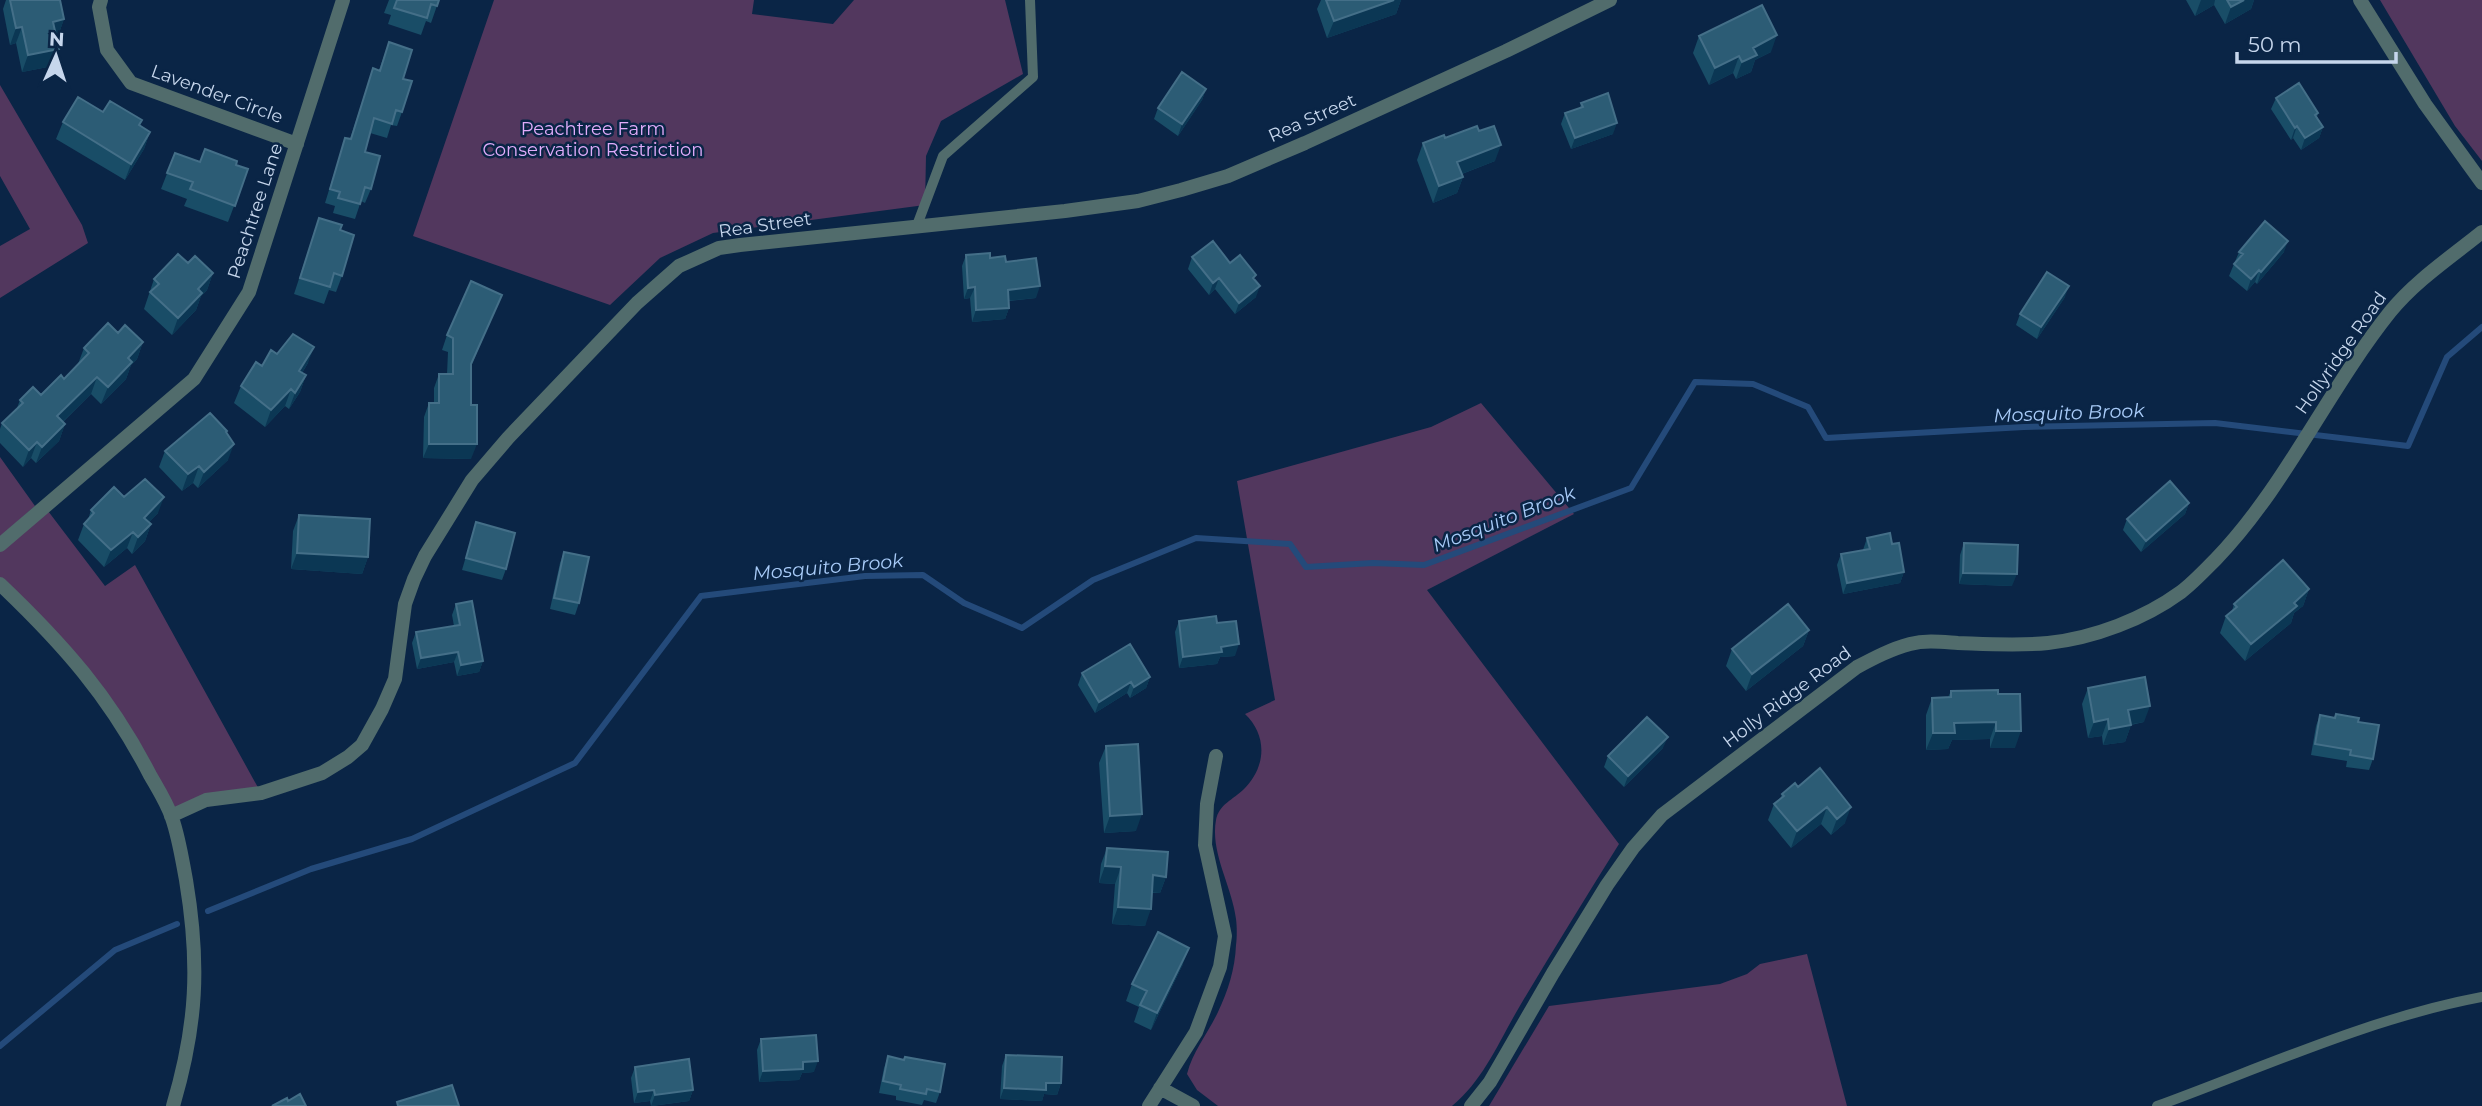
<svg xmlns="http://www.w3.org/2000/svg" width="2482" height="1106" font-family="Montserrat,sans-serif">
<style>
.green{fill:#52375e}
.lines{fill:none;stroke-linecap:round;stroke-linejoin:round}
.stream{stroke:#244a7a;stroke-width:6}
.service{stroke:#516c6c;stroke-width:10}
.minor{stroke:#516c6c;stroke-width:14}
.tertiary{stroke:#516c6c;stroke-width:14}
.wall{fill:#194d67}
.shaded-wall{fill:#0b3754}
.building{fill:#2c5c75;stroke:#446f88;stroke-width:2}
.labels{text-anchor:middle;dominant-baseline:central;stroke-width:5;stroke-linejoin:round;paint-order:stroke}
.street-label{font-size:18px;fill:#c6d6ec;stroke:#0a2546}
.park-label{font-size:18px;fill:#e2acfb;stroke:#0a2546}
.water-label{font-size:19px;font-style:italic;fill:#a8cbf8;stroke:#0a2546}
</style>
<rect width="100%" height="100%" fill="#0a2546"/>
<!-- green -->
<path class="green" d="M 494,0 L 754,0 L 752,14 L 833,24 L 854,0 L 1005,0 L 1023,74 L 941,121 L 926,156 L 925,205 L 713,233 L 660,258 L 610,305 L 413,236 Z
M 2380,0 L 2482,0 L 2482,161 L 2455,126 Z
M 0,85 L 82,225 L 88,243 L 0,298 L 0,246 L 30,229 L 0,176 Z
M 1481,403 L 1574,514 L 1427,590 L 1619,844 C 1586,897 1553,950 1521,1004 C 1500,1039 1484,1080 1452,1106 L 1218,1106 L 1197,1090 L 1187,1074 C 1193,1051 1208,1033 1218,1012 C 1228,991 1235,969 1236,945 C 1237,937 1237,927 1236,919 C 1232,886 1210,853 1216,820 C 1219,804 1233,800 1244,789 C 1266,767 1268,736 1245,714 L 1275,700 L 1237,481 L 1431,427 Z
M 0,457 L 35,506 L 0,537 Z
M 45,507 L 105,586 L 135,565 L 261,793 L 171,816 L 109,705 L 0,584 L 0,545 Z
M 1807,954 L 1847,1106 L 1489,1106 L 1549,1006 L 1720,984 L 1747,974 L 1760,964 Z"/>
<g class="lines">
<!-- stream -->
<path class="stream" d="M 208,911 L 311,869 L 412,839 L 575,763 L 701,596 L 865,576 L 923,575 L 964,603 L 1022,628 L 1093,580 L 1196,538 L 1290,544 L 1306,567 L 1373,563 L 1424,565 L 1631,488 L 1695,382 L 1753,384 L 1808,407 L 1826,438 L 2024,427 L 2215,423 L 2408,446 L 2447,357 L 2482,327
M 0,1046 L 115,950 L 177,924"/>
<!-- service -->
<path class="service" d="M 916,228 L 943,156 L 1033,77 L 1030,0
M 2157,1106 C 2264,1067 2370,1018 2482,997"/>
<!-- minor -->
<path class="minor" d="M 101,0 L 99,7 L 107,50 L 131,83 L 297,144
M 0,545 L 194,379 L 249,292 L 343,0
M 0,584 C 63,644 110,697 150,775 C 158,789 167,803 172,818 C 179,838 182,859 186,880 C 200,964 197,1025 173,1106
M 171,816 L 206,800 L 261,793 L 322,773 L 348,757 L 362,745 L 382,709 L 395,679 L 405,604 L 414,579 L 425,556 L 472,480 L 508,438 L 637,303 L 679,266 L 719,248 L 740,245 L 1065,211 L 1138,201 L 1181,190 L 1228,176 L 1305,143 L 1506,51 L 1610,0
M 1160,1088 L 1193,1106
M 1149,1106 L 1196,1032 L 1220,967 L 1225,936 L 1205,845 L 1207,804 L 1216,756
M 1471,1106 L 1490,1082 L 1553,973 L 1607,885 L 1633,848 L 1662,815 L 1857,667 C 1874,658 1891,649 1910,644 C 1926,640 1942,642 1958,643 C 1987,644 2019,646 2048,643 C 2094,638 2144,619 2181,592 C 2193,583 2205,570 2216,559 C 2286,486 2327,391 2390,312 C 2415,281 2451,257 2482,232"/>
<!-- tertiary -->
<path class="tertiary" d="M 2360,0 L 2425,104 L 2482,183"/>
</g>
<!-- wall -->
<path class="wall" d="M 6,0 L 60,0 L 64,19 L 58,36 L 56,36 L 53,66 L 22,72 L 16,43 L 10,45 L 3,9 Z
M 389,0 L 439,0 L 431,23 L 426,21 L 421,35 L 388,24 L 391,15 L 384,13 Z
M 1321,0 L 1401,0 L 1396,14 L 1327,38 L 1317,9 Z
M 2186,0 L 2254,0 L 2251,9 L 2225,24 L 2214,5 L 2195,16 Z
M 1699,36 L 1771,52 L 1755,60 L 1751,72 L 1736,79 L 1733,73 L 1709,85 L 1693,53 Z
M 389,42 L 403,79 L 402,112 L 397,126 L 391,125 L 387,138 L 370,133 L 365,152 L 371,189 L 365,203 L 361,201 L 355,219 L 333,213 L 335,206 L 325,203 L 345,138 L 350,139 L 373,68 L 379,70 Z
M 1206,89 L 1202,100 L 1178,136 L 1154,119 L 1158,108 Z
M 2276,98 L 2318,113 L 2317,117 L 2323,127 L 2319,138 L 2301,150 L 2293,138 L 2291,140 L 2271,109 Z
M 1581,103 L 1613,134 L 1571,149 L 1561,124 L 1565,113 L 1580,108 Z
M 103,112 L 142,120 L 140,126 L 150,132 L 144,149 L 125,180 L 56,139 L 63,122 Z
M 1479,131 L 1495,161 L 1462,174 L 1463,177 L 1457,193 L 1433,203 L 1417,160 L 1423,143 Z
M 175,153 L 200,162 L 236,165 L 248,169 L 228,222 L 184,206 L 187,199 L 161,189 Z
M 319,218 L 340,230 L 342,276 L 336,292 L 329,290 L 324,304 L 294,294 Z
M 2239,252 L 2284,252 L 2257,284 L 2255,282 L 2247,291 L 2229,276 Z
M 966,255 L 990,258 L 1006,262 L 1036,298 L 1009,301 L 1009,308 L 1005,319 L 972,322 L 970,298 L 964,299 L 962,266 Z
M 1192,257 L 1230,263 L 1256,297 L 1235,314 L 1215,289 L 1209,295 L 1188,269 Z
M 188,263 L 213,273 L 207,290 L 201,296 L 196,310 L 172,335 L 144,309 L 154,279 Z
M 502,295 L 471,366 L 471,459 L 423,458 L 424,417 L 429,403 L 434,403 L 434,388 L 439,374 L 447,374 L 448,352 L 442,350 L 447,335 Z
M 2065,297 L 2037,339 L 2016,325 L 2020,314 Z
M 118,333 L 143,342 L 137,359 L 131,365 L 126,379 L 101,404 L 91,394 L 63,422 L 65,424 L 59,441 L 36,463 L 31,458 L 23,467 L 0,443 L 0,429 L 2,423 L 17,408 L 20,400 L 41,395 L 64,379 L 78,364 L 84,348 Z
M 277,354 L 308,363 L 302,373 L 306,375 L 300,392 L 289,409 L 285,406 L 265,427 L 234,403 L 241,386 Z
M 227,433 L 228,460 L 198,488 L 193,483 L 182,491 L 159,467 L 165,451 Z
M 124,497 L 158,513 L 149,522 L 151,524 L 145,541 L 132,554 L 127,548 L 104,567 L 78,540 L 84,524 L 88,520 L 91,510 Z
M 2189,503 L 2185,514 L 2141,552 L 2123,530 L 2127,519 Z
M 299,515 L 368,557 L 362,574 L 291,569 L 293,531 Z
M 476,522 L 506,569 L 502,580 L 462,570 Z
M 1867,538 L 1892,544 L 1904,572 L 1900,583 L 1843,594 L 1837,565 L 1841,554 L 1863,550 Z
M 1964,543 L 2012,586 L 1959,584 L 1960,555 Z
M 564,552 L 579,603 L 575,615 L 550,609 L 560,563 Z
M 2309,589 L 2303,606 L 2294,613 L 2291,623 L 2245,661 L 2220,633 L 2226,616 L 2232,611 L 2234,604 Z
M 456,604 L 483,661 L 479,672 L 457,676 L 454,662 L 417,669 L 412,643 L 416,632 L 454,626 L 452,615 Z
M 1179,621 L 1217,623 L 1235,656 L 1220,657 L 1217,664 L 1179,668 L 1175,632 Z
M 1809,630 L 1803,646 L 1746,691 L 1726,666 L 1732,649 Z
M 1082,673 L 1150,677 L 1146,688 L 1130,698 L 1127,693 L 1095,713 L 1078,685 Z
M 2088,688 L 2144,722 L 2131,725 L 2125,742 L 2103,745 L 2102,736 L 2088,738 L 2082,704 Z
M 1951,691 L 1998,694 L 2015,748 L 1990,748 L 1990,739 L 1952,740 L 1948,749 L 1926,750 L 1926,715 L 1932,698 L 1948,697 Z
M 2320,715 L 2358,722 L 2373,759 L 2369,770 L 2346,767 L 2347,761 L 2311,755 L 2316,726 Z
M 1106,746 L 1136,831 L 1104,833 L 1099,763 Z
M 1663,748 L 1624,787 L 1604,767 L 1608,756 Z
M 1820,768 L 1845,823 L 1831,835 L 1821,824 L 1791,848 L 1768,820 L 1774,804 L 1780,799 L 1782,794 L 1798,787 Z
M 1107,848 L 1166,877 L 1160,893 L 1152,893 L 1145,926 L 1112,924 L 1115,884 L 1099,883 L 1101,864 Z
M 1183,964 L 1151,1030 L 1134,1022 L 1139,1007 L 1126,1001 L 1132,984 Z
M 761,1039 L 814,1072 L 802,1073 L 799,1080 L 759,1082 L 757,1050 Z
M 1006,1055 L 1061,1083 L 1057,1095 L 1044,1094 L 1042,1101 L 1000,1099 L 1002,1066 Z
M 888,1056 L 940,1092 L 936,1103 L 924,1100 L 922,1105 L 896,1100 L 896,1096 L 879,1093 L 884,1068 Z
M 635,1067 L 693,1090 L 689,1101 L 652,1106 L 651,1106 L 650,1101 L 634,1103 L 631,1078 Z"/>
<!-- shaded-wall -->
<path class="shaded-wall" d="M 1394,0 L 1401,0 L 1396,14 L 1327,38 L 1334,21 Z
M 2201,0 L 2215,0 L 2214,5 L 2195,16 Z
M 2244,0 L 2254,0 L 2251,9 L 2225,24 L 2231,7 Z
M 64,19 L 58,36 L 47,38 L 53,22 Z
M 22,27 L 16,43 L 10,45 L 16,28 Z
M 1777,35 L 1771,52 L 1755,60 L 1751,72 L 1736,79 L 1742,62 L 1753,48 Z
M 59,49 L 53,66 L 22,72 L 28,55 Z
M 1739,56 L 1733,73 L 1709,85 L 1715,68 Z
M 1206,89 L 1202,100 L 1178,136 L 1182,124 Z
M 1617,123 L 1613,134 L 1571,149 L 1575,138 Z
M 2297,126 L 2293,138 L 2291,140 L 2295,128 Z
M 2323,127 L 2319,138 L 2301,150 L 2305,138 Z
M 150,132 L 144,149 L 125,180 L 131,164 Z
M 1501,145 L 1495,161 L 1451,178 L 1457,162 Z
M 1463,177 L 1457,193 L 1433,203 L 1439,186 Z
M 2288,241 L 2284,252 L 2257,284 L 2261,272 Z
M 2259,270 L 2255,282 L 2247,291 L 2251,279 Z
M 213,273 L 207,290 L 201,296 L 196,310 L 172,335 L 178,318 L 198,289 Z
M 1219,278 L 1215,289 L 1209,295 L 1213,283 Z
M 1040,286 L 1036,298 L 1004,301 L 1008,290 Z
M 1260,286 L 1256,297 L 1235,314 L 1239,303 Z
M 2069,286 L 2065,297 L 2037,339 L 2041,327 Z
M 975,287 L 970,298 L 964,299 L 968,288 Z
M 502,295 L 496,309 L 466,378 L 471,364 Z
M 1009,308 L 1005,319 L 972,322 L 976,310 Z
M 143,342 L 137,359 L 131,365 L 126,379 L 101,404 L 108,387 L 128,358 Z
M 314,347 L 308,363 L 293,387 L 299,371 Z
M 306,375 L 300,392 L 289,409 L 295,393 Z
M 97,377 L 91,394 L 51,433 L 57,416 Z
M 291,389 L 285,406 L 265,427 L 271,410 Z
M 65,424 L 59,441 L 36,463 L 42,447 Z
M 37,442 L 31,458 L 23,467 L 29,450 Z
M 234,444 L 228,460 L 198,488 L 204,472 Z
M 429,444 L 477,444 L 471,459 L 423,458 Z
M 199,466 L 193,483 L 182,491 L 188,474 Z
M 164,497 L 158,513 L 138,534 L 144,518 Z
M 2189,503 L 2185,514 L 2141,552 L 2146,541 Z
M 151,524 L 145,541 L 132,554 L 138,537 Z
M 133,532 L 127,548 L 104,567 L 111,550 Z
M 297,553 L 368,557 L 362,574 L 291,569 Z
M 1904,572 L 1900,583 L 1843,594 L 1847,583 Z
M 1963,573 L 2017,574 L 2012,586 L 1959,584 Z
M 2309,589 L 2303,606 L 2294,613 L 2291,623 L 2245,661 L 2251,644 Z
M 1809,630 L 1803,646 L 1746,691 L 1752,674 Z
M 1239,644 L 1235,656 L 1220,657 L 1217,664 L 1179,668 L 1183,657 L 1221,647 Z
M 458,652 L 454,662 L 417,669 L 421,658 Z
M 483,661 L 479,672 L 457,676 L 461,665 Z
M 1150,677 L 1146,688 L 1130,698 L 1134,687 Z
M 1131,682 L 1127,693 L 1095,713 L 1099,702 Z
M 2150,706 L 2144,722 L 2122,726 L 2128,710 Z
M 2108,719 L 2102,736 L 2088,738 L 2094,722 Z
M 1996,722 L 1990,739 L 1952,740 L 1948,749 L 1926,750 L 1933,733 L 1954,723 Z
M 2131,725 L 2125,742 L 2103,745 L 2109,729 Z
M 1996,731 L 2021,731 L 2015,748 L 1990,748 Z
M 1668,737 L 1663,748 L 1624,787 L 1628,776 Z
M 1827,807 L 1821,824 L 1791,848 L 1797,831 Z
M 1851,807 L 1845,823 L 1831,835 L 1837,819 Z
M 1142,814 L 1136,831 L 1104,833 L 1110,816 Z
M 1105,866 L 1121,867 L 1115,884 L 1099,883 Z
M 1153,875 L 1166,877 L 1160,893 L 1147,892 Z
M 1118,907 L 1151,909 L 1145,926 L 1112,924 Z
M 1189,948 L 1183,964 L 1151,1030 L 1157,1013 Z
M 818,1061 L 814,1072 L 802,1073 L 799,1080 L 759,1082 L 763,1071 L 803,1062 Z
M 1046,1083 L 1061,1083 L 1057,1095 L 1044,1094 L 1042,1101 L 1000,1099 L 1004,1088 Z
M 654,1090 L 650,1101 L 634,1103 L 638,1092 Z
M 693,1090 L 689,1101 L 651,1106 L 655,1095 Z"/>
<!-- building -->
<path class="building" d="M 10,0 L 60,0 L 64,19 L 53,22 L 59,49 L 28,55 L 22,27 L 16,28 Z
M 397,0 L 439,0 L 437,6 L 431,4 L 427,18 L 394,8 Z
M 1326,0 L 1394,0 L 1334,21 Z
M 2227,0 L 2244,0 L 2231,7 Z
M 1762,5 L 1777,35 L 1753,48 L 1757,55 L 1742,62 L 1739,56 L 1715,68 L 1699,36 Z
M 389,42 L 412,50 L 403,79 L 412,81 L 402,112 L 396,110 L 392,124 L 374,118 L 365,152 L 380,156 L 371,189 L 365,187 L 360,204 L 338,198 L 340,192 L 330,189 L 345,138 L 351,139 L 373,68 L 380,71 Z
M 1182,72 L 1206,89 L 1182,124 L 1158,108 Z
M 2299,83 L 2318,113 L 2315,115 L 2323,127 L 2305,138 L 2297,126 L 2295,128 L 2276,98 Z
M 1608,93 L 1617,123 L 1575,138 L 1565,113 L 1583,107 L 1581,103 Z
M 78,97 L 103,112 L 110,101 L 142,120 L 139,125 L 150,132 L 131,164 L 63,122 Z
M 1477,126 L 1479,131 L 1494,126 L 1501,145 L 1457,162 L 1463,177 L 1439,186 L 1423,143 L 1444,135 L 1445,138 Z
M 205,149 L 237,161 L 236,165 L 248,169 L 235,206 L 190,189 L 193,182 L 167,173 L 175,153 L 200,162 Z
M 319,218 L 342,225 L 340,230 L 354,235 L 342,276 L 334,273 L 330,287 L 300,278 Z
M 2265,221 L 2288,241 L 2261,272 L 2259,270 L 2251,279 L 2234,264 L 2243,254 L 2239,252 Z
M 1213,241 L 1230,263 L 1240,255 L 1256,275 L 1253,278 L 1260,286 L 1239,303 L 1219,278 L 1213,283 L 1192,257 Z
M 990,253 L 990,258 L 1005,256 L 1006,262 L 1036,258 L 1040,286 L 1008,290 L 1009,308 L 976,310 L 975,287 L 968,288 L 966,255 Z
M 178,254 L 188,263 L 195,256 L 213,273 L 198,289 L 202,293 L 178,318 L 150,292 L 159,284 L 154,279 Z
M 2047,272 L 2069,286 L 2041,327 L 2020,314 Z
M 471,281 L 502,295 L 471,364 L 471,405 L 477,405 L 477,444 L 429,444 L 429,403 L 439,403 L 439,374 L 453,374 L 453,338 L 447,335 Z
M 108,323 L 118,333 L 125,325 L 143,342 L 128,358 L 132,362 L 108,387 L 97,377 L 57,416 L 65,424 L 42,447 L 37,442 L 29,450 L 2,423 L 23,403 L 20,400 L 33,387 L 41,395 L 61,375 L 64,379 L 89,353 L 84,348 Z
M 293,334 L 314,347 L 299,371 L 306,375 L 295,393 L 291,389 L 271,410 L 241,386 L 256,362 L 262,366 L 271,350 L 277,354 Z
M 210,413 L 227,431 L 226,432 L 234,444 L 204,472 L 199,466 L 188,474 L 165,451 Z
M 145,479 L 164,497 L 144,518 L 151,524 L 138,537 L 133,532 L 111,550 L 84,524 L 94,513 L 91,510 L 114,487 L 124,497 Z
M 2170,481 L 2189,503 L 2146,541 L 2127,519 Z
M 299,515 L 370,519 L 368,557 L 297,553 Z
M 476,522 L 515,533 L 506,569 L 466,558 Z
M 1890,533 L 1892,544 L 1899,543 L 1904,572 L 1847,583 L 1841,554 L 1870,549 L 1867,538 Z
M 1964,543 L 2018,545 L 2017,574 L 1963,573 Z
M 564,552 L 589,557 L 579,603 L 554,598 Z
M 2283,560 L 2309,589 L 2294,603 L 2297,606 L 2251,644 L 2226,616 L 2237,607 L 2234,604 Z
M 472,601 L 483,661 L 461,665 L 458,652 L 421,658 L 416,632 L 460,625 L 456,604 Z
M 1788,604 L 1809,630 L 1752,674 L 1732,649 Z
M 1216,616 L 1217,623 L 1236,621 L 1239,644 L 1221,647 L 1222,652 L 1183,657 L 1179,621 Z
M 1130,644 L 1150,677 L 1134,687 L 1131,682 L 1099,702 L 1082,673 Z
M 2145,677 L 2150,706 L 2128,710 L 2131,725 L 2109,729 L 2108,719 L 2094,722 L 2088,688 Z
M 1998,690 L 1998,694 L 2020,694 L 2021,731 L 1996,731 L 1996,722 L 1954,723 L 1955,733 L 1933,733 L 1932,698 L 1951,697 L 1951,691 Z
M 2336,714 L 2359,718 L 2358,722 L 2379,725 L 2373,759 L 2350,755 L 2351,750 L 2315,744 L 2320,715 L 2335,718 Z
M 1647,717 L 1668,737 L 1628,776 L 1608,756 Z
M 1138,744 L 1142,814 L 1110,816 L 1106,746 Z
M 1820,768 L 1851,807 L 1837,819 L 1827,807 L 1797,831 L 1774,804 L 1784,796 L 1782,794 L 1795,783 L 1798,787 Z
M 1107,848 L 1168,852 L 1166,877 L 1153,875 L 1151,909 L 1118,907 L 1121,867 L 1105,866 Z
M 1158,932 L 1189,948 L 1157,1013 L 1140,1005 L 1147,991 L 1132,984 Z
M 816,1035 L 818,1061 L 803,1062 L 803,1069 L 763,1071 L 761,1039 Z
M 1006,1055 L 1062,1057 L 1061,1083 L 1046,1083 L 1046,1090 L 1004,1088 Z
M 888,1056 L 904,1060 L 905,1057 L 945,1064 L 940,1092 L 927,1089 L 926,1094 L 900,1089 L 901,1085 L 883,1081 Z
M 689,1059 L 693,1090 L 655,1095 L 654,1090 L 638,1092 L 635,1067 Z
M 452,1085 L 459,1106 L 398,1106 L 397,1102 Z
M 300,1094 L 306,1106 L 272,1106 L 287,1098 L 288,1101 Z"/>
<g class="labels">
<!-- street labels -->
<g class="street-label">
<text transform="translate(217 94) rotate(20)">Lavender Circle</text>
<text transform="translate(1312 118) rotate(-24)">Rea Street</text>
<text transform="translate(255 211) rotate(-72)">Peachtree Lane</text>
<text transform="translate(765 225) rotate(-8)">Rea Street</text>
<text transform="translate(2341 353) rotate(-55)">Hollyridge Road</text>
<text transform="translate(1787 697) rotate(-37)">Holly Ridge Road</text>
</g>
<!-- park labels -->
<g class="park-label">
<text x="593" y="129">Peachtree Farm<tspan x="593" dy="21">Conservation Restriction</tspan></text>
</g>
<!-- water labels -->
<g class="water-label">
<text transform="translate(2069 413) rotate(-2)">Mosquito Brook</text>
<text transform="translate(1504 519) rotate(-21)">Mosquito Brook</text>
<text transform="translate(828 567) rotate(-5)">Mosquito Brook</text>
</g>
</g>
<!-- north arrow -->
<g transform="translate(56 56) rotate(3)" stroke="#0a2546" stroke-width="5" paint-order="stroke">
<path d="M0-5L12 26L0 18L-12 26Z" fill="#c6d6ec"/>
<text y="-10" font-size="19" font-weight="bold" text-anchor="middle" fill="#c6d6ec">N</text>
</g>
<!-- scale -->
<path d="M2237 52v10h159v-10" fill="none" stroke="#c6d6ec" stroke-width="3.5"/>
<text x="2248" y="52" font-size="21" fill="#c6d6ec" stroke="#0a2546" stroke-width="5" paint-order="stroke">50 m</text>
</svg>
